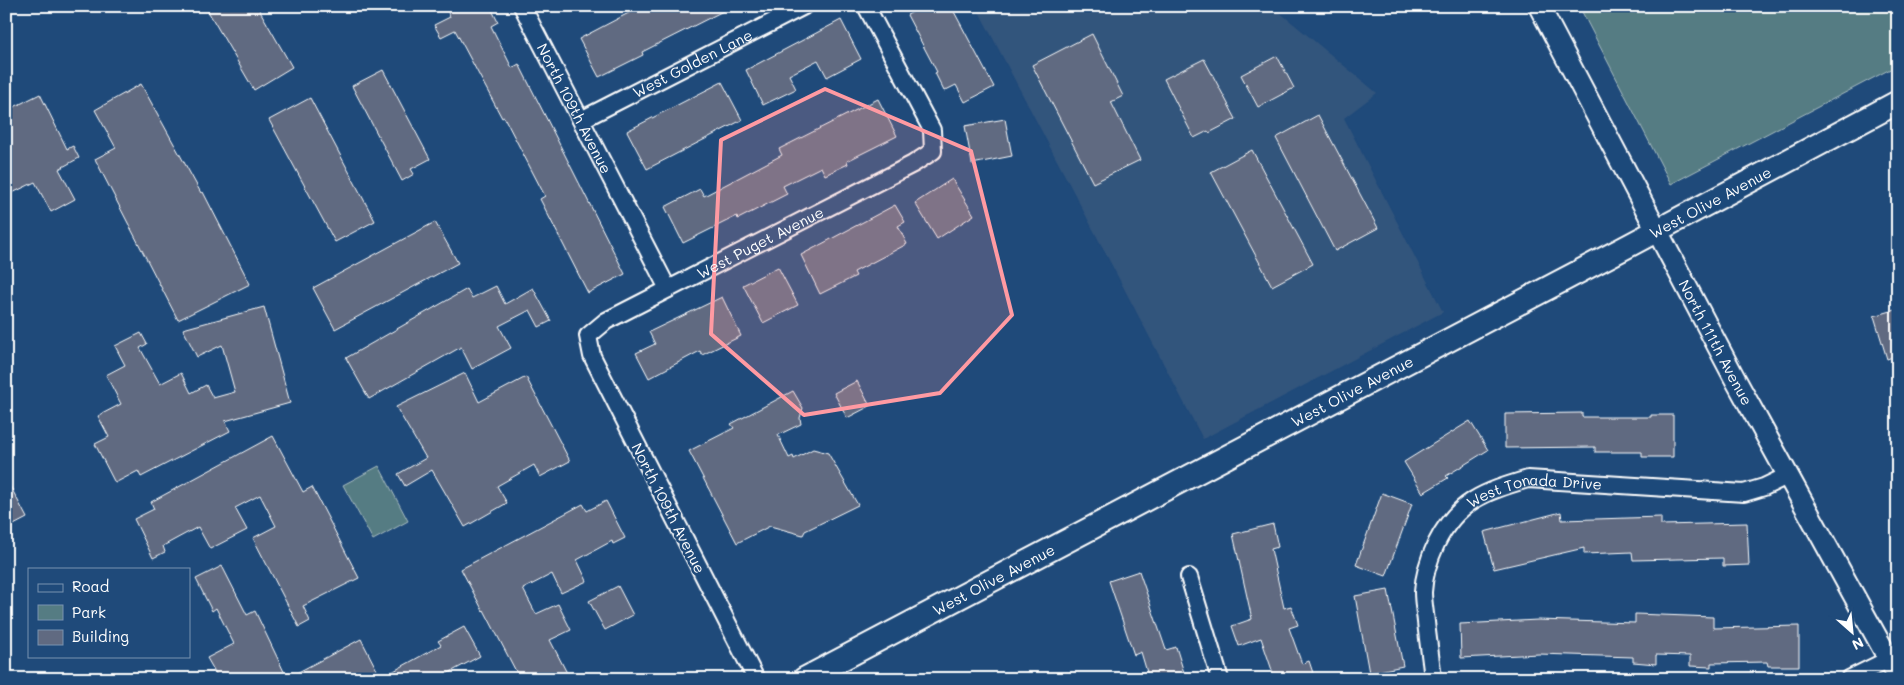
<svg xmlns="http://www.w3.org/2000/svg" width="1904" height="685" font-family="Mali,sans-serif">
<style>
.built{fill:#32547c}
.green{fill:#557c83;stroke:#aabec1}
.building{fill:#606a81;stroke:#fff}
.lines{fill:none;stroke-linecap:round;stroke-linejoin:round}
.minor-casing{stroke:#fff;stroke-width:20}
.tertiary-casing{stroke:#fff;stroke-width:24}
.secondary-casing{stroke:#fff;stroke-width:26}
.minor{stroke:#1f4a7a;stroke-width:16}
.tertiary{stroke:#1f4a7a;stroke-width:20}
.secondary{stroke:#1f4a7a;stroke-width:22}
.marked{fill:#ff9aa2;fill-opacity:0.2;stroke:#ff9aa2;stroke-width:4;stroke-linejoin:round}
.labels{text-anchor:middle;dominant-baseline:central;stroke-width:5;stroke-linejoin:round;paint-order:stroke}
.street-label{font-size:15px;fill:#fff;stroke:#1f4a7a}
</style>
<rect width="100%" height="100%" fill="#1f4a7a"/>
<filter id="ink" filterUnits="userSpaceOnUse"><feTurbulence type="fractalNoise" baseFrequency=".02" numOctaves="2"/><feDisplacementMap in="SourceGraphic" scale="10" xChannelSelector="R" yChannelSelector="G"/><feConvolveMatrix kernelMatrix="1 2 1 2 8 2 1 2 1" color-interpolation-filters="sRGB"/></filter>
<g filter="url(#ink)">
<!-- built -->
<path class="built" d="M 976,6 L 1272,6 L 1377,93 L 1344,118 L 1443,312 L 1203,439 Z"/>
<!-- green -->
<path class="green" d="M 1579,6 L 1898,6 L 1898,65 L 1671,184 Z
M 379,466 L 408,521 L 373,540 L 343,485 Z"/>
<!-- building -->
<path class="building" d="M 205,6 L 257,6 L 292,67 L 254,90 Z
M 445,6 L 490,6 L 498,22 L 491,26 L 512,68 L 519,64 L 625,274 L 588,293 L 540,199 L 545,196 L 504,117 L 502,118 L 455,30 L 441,37 L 434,25 L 450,17 Z
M 642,6 L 733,6 L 642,52 L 643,55 L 599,77 L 579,39 Z
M 924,6 L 951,6 L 994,87 L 965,102 L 956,85 L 944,91 L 935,73 L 937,72 L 907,15 Z
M 841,20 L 861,59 L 827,77 L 818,60 L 789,75 L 796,89 L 763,105 L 746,70 Z
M 1092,34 L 1123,96 L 1111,102 L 1140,160 L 1093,183 L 1032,65 Z
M 1277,56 L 1294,88 L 1258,107 L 1241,75 Z
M 1204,59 L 1236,119 L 1209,133 L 1208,131 L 1194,138 L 1164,79 Z
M 383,70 L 430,159 L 411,169 L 414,174 L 402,181 L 352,86 Z
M 722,82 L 742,120 L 647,169 L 627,131 Z
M 141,84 L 201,193 L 203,192 L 250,284 L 178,320 L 95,159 L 116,148 L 95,110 Z
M 40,94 L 67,149 L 73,146 L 79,158 L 59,169 L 75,199 L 51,212 L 35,182 L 6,196 L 6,111 Z
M 310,98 L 375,221 L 335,242 L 269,120 Z
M 878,99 L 897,136 L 847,161 L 848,164 L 825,175 L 821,167 L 783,186 L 787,194 L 738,219 L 737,216 L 683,243 L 665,207 L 700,189 L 704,196 L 782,155 L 779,149 Z
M 1318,115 L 1378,228 L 1335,251 L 1276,138 Z
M 1005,119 L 1012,156 L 972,164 L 965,126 Z
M 1252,150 L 1313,264 L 1272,286 L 1211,172 Z
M 952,179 L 974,215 L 937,239 L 915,203 Z
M 895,205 L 905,222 L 898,226 L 907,244 L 854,272 L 856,276 L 820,294 L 801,255 Z
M 435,222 L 458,263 L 335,329 L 313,288 Z
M 778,267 L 798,305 L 763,323 L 743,285 Z
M 496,286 L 505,304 L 533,288 L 551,321 L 539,327 L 530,310 L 499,326 L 511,348 L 472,369 L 461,347 L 369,399 L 346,358 L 467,289 L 472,298 Z
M 722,297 L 741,336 L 702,355 L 700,351 L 649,378 L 636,353 L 655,344 L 649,332 Z
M 264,307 L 290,403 L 225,421 L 230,431 L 141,477 L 138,471 L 115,483 L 95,444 L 109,437 L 98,416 L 121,404 L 106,375 L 125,365 L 115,346 L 141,333 L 147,344 L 140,348 L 160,384 L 181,373 L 191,393 L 206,385 L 213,398 L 235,392 L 222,345 L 197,357 L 183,329 Z
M 1898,309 L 1898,355 L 1887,359 L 1874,316 Z
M 465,373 L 479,402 L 526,377 L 570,461 L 540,477 L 534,465 L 497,486 L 507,503 L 465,527 L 432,470 L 405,486 L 398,474 L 426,458 L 396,407 Z
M 857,381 L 870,406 L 847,418 L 834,393 Z
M 793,391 L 803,408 L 800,418 L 801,424 L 778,435 L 789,458 L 793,456 L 794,459 L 813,449 L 828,453 L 858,505 L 805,531 L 803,535 L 770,526 L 737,543 L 689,451 L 734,428 L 731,424 Z
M 1582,413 L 1582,417 L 1651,417 L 1651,415 L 1673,415 L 1673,457 L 1642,457 L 1642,452 L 1595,452 L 1595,447 L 1505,448 L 1505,414 Z
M 1470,421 L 1488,450 L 1446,476 L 1448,478 L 1423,493 L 1404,462 Z
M 273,436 L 303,492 L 312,487 L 359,578 L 303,606 L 310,621 L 299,627 L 253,538 L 276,526 L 260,495 L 235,508 L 247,530 L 210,549 L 198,527 L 163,546 L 165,552 L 153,558 L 134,519 L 154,509 L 151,502 Z
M 6,478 L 27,518 L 6,529 Z
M 1382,493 L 1412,504 L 1386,576 L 1356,565 Z
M 606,501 L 625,538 L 613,544 L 612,541 L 577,560 L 587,581 L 561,593 L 552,574 L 523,589 L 536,614 L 558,604 L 571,630 L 550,640 L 568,675 L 560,679 L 520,679 L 484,610 L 483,611 L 461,569 L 583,504 L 587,511 Z
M 1561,512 L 1562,520 L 1661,517 L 1661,525 L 1747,523 L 1749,565 L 1723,566 L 1723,558 L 1633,560 L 1632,552 L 1584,554 L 1584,548 L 1494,569 L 1484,532 Z
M 1273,524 L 1278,547 L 1271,549 L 1284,608 L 1291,606 L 1298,625 L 1289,628 L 1302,664 L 1309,661 L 1315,679 L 1275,679 L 1261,638 L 1239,646 L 1232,626 L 1252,619 L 1233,534 Z
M 222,566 L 247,615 L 255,611 L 287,678 L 361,639 L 381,678 L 441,645 L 438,641 L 464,627 L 480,656 L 445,675 L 447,679 L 219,679 L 207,658 L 234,644 L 216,608 L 212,611 L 196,579 Z
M 1139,571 L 1166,650 L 1176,647 L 1186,679 L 1149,679 L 1141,652 L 1134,655 L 1109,581 Z
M 618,586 L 633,615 L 605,630 L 589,601 Z
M 1388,590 L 1403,666 L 1369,673 L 1355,596 Z
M 1635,614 L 1713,617 L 1713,628 L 1799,626 L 1799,666 L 1768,666 L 1767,662 L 1711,663 L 1711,667 L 1690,666 L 1690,656 L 1656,655 L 1656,664 L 1633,662 L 1633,657 L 1539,654 L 1461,658 L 1460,624 L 1538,620 L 1635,623 Z"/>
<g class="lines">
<!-- minor casing -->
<g class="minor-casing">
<g id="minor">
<path id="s1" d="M 522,6 L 668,289"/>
<path id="s2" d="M 581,120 L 804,6"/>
<path d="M 1189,577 L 1220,679"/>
<path id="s3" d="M 756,679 L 592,356 L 588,336 L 606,321 L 913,164 L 933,151 L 932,130 L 866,6"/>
<path id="s4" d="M 1433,679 C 1431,660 1428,641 1426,622 C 1425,612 1423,602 1423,592 C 1424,575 1429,559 1436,544 C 1457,501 1484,492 1528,479 L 1744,493 L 1764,487 L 1787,476"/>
<path d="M 1849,679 L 1898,655"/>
</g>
</g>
<!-- tertiary casing -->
<g class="tertiary-casing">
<g id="tertiary">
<path id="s5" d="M 1539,6 L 1734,377 L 1898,676"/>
</g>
</g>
<!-- secondary casing -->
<g class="secondary-casing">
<g id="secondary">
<path id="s6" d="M 804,679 L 1626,247 L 1898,102"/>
</g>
</g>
<!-- minor -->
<use href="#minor" class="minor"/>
<!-- tertiary -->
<use href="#tertiary" class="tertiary"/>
<!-- secondary -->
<use href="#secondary" class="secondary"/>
</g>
</g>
<!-- marked area -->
<path class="marked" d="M 825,89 L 971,151 L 1012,315 L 940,393 L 804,415 L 711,334 L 721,140 Z"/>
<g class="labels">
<!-- street labels -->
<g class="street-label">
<text stroke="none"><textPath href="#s2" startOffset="125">West Golden Lane</textPath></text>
<text stroke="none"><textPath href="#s1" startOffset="115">North 109th Avenue</textPath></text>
<text stroke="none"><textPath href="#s6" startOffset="1024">West Olive Avenue</textPath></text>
<text stroke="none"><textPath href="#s3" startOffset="579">West Puget Avenue</textPath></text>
<text stroke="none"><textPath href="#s5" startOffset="380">North 111th Avenue</textPath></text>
<text stroke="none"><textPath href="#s6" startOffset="619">West Olive Avenue</textPath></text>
<text stroke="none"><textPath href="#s4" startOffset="259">West Tonada Drive</textPath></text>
<text transform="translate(669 508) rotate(63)">North 109th Avenue</text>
<text stroke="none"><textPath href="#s6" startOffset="214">West Olive Avenue</textPath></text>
</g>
</g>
<!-- margin -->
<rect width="1904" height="685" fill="none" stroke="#1f4a7a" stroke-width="25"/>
<rect x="12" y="12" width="1879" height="660" fill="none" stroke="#fff" stroke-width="2" filter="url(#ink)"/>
<!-- legend -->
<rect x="28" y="568" width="162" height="90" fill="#1f4a7a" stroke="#7992af"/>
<rect x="38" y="584" width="25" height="8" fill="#1f4a7a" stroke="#7992af"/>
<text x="72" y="592" font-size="15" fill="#ffffff">Road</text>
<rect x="38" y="605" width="25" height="15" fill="#557c83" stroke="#7992af"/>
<text x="72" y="618" font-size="15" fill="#ffffff">Park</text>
<rect x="38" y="630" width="25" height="15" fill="#606a81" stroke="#7992af"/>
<text x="72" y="642" font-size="15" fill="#ffffff">Building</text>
<!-- north arrow -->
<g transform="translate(1852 632) rotate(153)" stroke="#1f4a7a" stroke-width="4" paint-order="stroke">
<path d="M0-4L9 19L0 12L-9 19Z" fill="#ffffff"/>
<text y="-8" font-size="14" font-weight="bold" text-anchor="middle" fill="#ffffff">N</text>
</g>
</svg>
